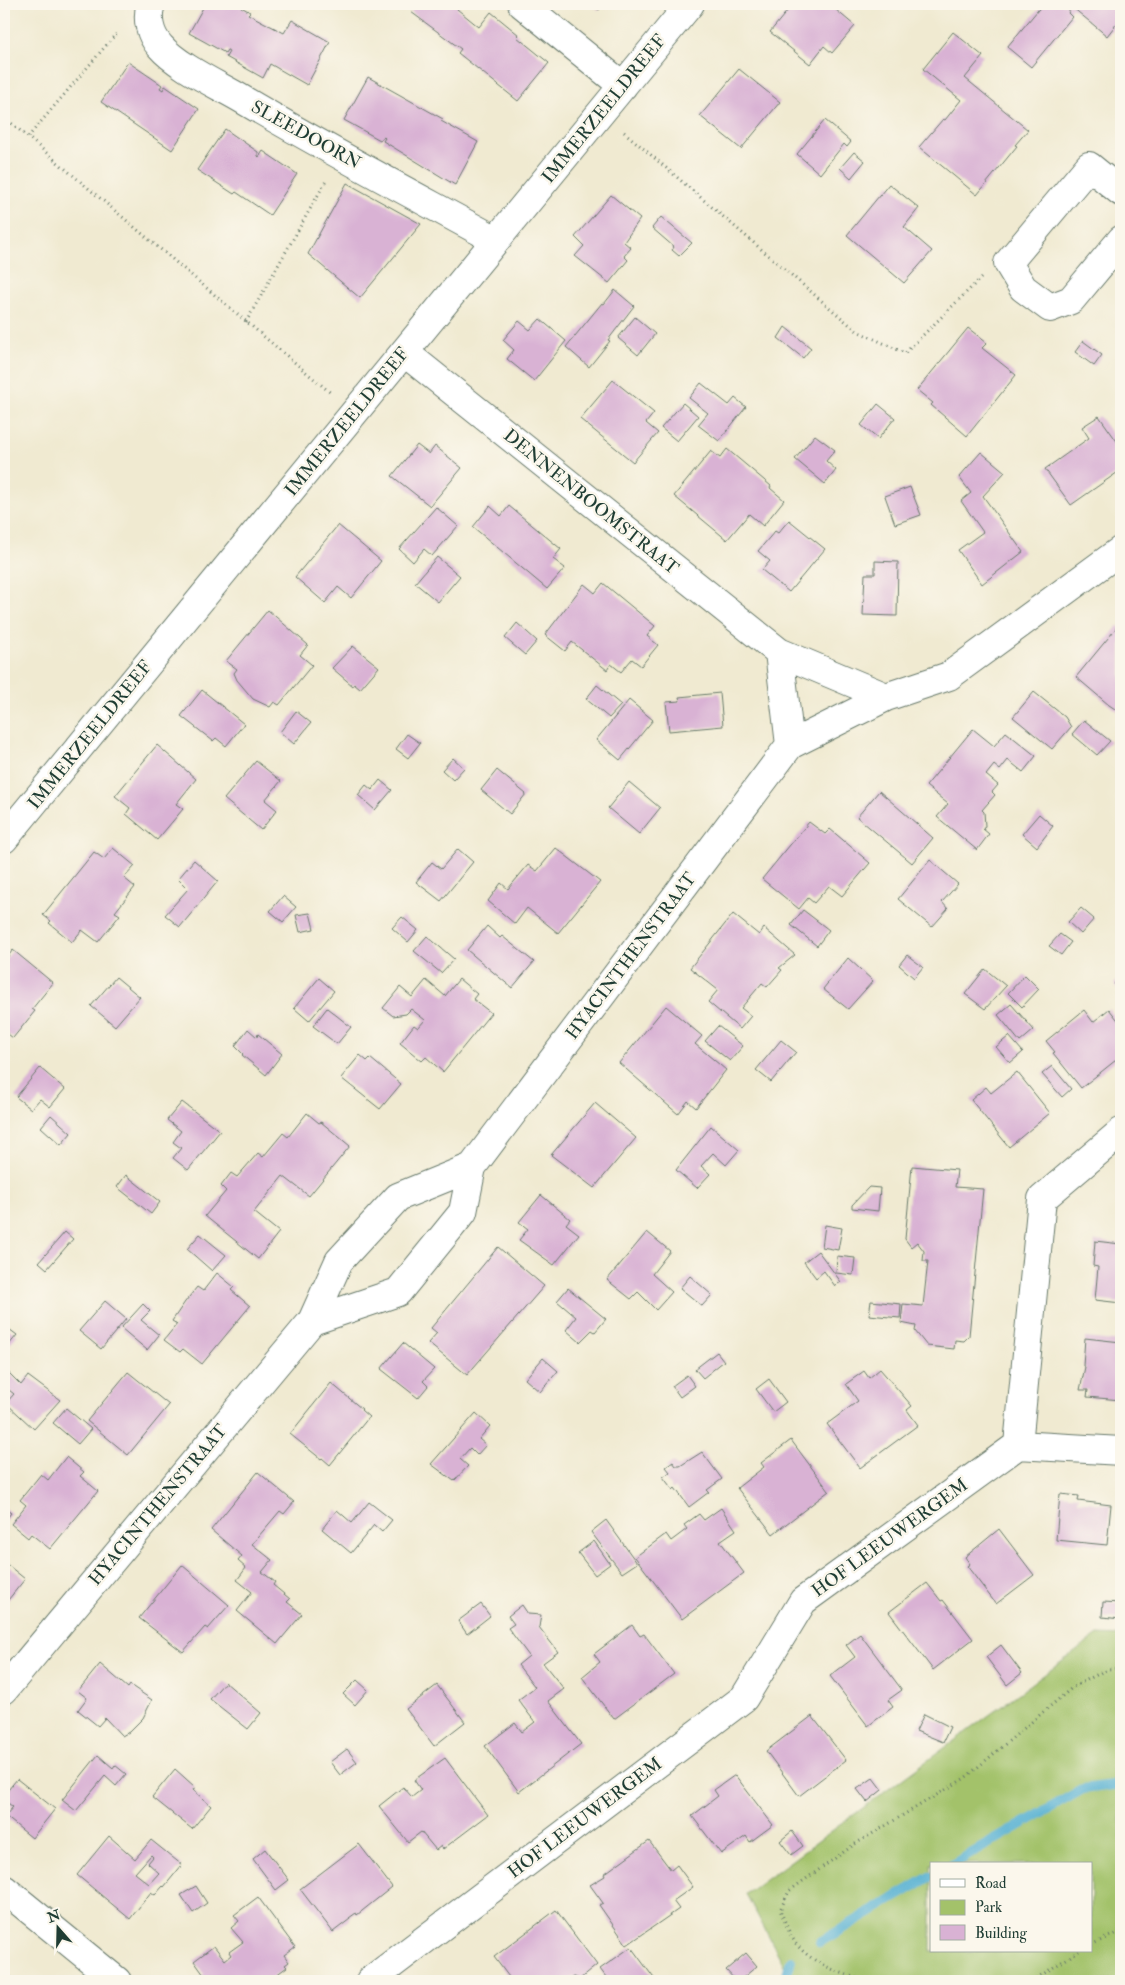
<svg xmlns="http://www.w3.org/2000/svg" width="1125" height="1985" font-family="'IM FELL Double Pica',serif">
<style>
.green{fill:#a3c26a;stroke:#61804f;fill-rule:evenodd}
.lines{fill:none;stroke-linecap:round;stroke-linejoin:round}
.stream{stroke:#54b0d2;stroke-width:10}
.building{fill:#d9b2d4;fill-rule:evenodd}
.street-casing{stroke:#687a6b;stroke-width:30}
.path{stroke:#687a6b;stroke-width:3;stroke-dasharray:1 4;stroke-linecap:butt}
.street{stroke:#fff;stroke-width:28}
.labels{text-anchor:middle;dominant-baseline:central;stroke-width:5;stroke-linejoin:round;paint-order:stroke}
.street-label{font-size:18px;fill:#1f3d34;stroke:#fbf7ec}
</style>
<rect width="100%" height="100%" fill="#fbf7ec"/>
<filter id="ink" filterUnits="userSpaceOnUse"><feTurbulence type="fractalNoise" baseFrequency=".02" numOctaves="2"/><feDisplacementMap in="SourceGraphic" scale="10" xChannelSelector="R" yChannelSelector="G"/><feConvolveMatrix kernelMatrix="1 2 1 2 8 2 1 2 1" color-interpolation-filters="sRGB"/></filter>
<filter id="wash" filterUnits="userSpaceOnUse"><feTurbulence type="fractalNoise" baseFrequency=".0096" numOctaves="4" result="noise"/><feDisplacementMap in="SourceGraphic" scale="20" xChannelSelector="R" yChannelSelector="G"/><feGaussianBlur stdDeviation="1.12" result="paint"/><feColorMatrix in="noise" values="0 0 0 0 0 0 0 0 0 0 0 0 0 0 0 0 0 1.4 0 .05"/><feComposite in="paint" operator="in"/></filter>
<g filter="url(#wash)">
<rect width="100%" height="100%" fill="#f0ead1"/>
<!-- green -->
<path class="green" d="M 1098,1635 L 1121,1636 L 1121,1981 L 779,1981 L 785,1967 L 746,1894 ZM 931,1864 L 1091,1864 L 1091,1951 L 931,1951 Z"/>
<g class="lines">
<!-- stream -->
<path class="stream" d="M 953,1864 L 1083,1789 L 1121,1784
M 820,1942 L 931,1876
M 785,1981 L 791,1960"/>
</g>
<g id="blocks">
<!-- building -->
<path class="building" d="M 205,4 L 236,4 L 250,12 L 248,14 L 284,33 L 292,20 L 330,42 L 307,85 L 270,64 L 263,78 L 226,57 L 229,52 L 228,50 L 227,50 L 225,53 L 189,33 Z
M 405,4 L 461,4 L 457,9 L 479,27 L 491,12 L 519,35 L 517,37 L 549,63 L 518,101 L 458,53 L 461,49 L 411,12 L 412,9 Z
M 591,4 L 604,4 L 599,10 Z
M 793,4 L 829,4 L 855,26 L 832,53 L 824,46 L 810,64 L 770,32 Z
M 1043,4 L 1121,4 L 1121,18 L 1107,36 L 1072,7 L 1068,13 L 1072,17 L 1031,67 L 1007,47 Z
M 953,32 L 983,56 L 965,78 L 1028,130 L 1015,145 L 1017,146 L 977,195 L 919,147 L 943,119 L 945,120 L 961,100 L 923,69 Z
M 128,62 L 162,85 L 160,88 L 163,90 L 165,86 L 199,109 L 172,150 L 101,102 Z
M 739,69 L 780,102 L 741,149 L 700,116 Z
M 368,77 L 443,119 L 441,121 L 478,142 L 455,185 L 383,141 L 385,138 L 384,137 L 380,140 L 344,120 Z
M 825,120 L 851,142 L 847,147 L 844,144 L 820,174 L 797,154 Z
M 225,129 L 258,152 L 258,156 L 259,157 L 263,151 L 297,174 L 270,215 L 236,192 L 234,194 L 197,170 Z
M 854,152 L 865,161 L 851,178 L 840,168 Z
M 347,183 L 421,224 L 360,298 L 308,254 Z
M 889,184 L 919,208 L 904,227 L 932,251 L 904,283 L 847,235 Z
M 611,195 L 640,219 L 624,242 L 631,248 L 624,256 L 628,260 L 609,283 L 575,256 L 584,246 L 575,237 Z
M 661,217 L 692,243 L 679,256 L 672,250 L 674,247 L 652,228 Z
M 615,290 L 634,306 L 608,340 L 610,341 L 589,367 L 566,347 L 602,303 L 604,304 Z
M 635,317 L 655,334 L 638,355 L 618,338 Z
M 540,319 L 566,341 L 534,381 L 507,359 L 514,350 L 503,340 L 519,321 L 530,330 Z
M 785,327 L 811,348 L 803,358 L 778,338 Z
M 968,328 L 987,343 L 982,348 L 1016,375 L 967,436 L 931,405 L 933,403 L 917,390 Z
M 1083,341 L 1102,355 L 1094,366 L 1075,352 Z
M 613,380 L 654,413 L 646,423 L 658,433 L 633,462 L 580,419 Z
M 701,383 L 729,405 L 735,398 L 746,407 L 719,441 L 698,425 L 708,413 L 689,398 Z
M 683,403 L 698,416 L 677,441 L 661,428 Z
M 878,404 L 895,418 L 878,439 L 861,425 Z
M 1099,416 L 1121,447 L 1121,470 L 1071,505 L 1045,469 L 1089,438 L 1082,427 Z
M 815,435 L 835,450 L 826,461 L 836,470 L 825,484 L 795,459 Z
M 417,445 L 429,454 L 435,446 L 462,468 L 430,506 L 392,476 Z
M 727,449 L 771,486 L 770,488 L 784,500 L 763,526 L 749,514 L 727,540 L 674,496 L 711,451 L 720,458 Z
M 981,452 L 1005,472 L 983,496 L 1023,552 L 982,584 L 958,550 L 983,532 L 961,501 L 971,493 L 959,477 Z
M 910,487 L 921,515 L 895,524 L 885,496 Z
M 490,506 L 501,516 L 509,506 L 561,549 L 553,559 L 565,568 L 547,589 L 473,527 Z
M 436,507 L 458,526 L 432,556 L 424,549 L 413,562 L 399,549 Z
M 789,520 L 825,549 L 789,592 L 762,570 L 770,561 L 758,551 L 775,531 L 778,533 Z
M 338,525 L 381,561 L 351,598 L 338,587 L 325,603 L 295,577 Z
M 437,557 L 460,576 L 438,602 L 415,583 Z
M 875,561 L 898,562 L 897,616 L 863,615 L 865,574 L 875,574 Z
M 603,583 L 655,626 L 647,636 L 658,645 L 641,666 L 632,659 L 621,672 L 611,664 L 607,670 L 572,642 L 565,651 L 545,635 L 584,584 L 595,593 Z
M 268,610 L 308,645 L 300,655 L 312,665 L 279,705 L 274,702 L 270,707 L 253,699 L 237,680 L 234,673 L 237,669 L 226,661 Z
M 517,623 L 537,641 L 525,655 L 505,638 Z
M 1118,626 L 1121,628 L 1121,713 L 1109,705 L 1076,677 Z
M 353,646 L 379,667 L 360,689 L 354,684 L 353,686 L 332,668 Z
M 597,685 L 621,705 L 609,718 L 586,699 Z
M 202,690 L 244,724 L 226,746 L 216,738 L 213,741 L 181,716 Z
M 1034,692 L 1065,717 L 1071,727 L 1052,749 L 1013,717 Z
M 720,693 L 723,726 L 669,731 L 666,702 L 680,701 L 679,697 Z
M 629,700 L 653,720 L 620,760 L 596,740 Z
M 296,711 L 311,723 L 294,744 L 280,732 Z
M 1084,720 L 1110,741 L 1097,755 L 1072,734 Z
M 973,729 L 994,746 L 1006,732 L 1036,756 L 1023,772 L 1008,760 L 1000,770 L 994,765 L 986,775 L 998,785 L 992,792 L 995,795 L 982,810 L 984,812 L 985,826 L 983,829 L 989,834 L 977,850 L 937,817 L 948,804 L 926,786 Z
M 407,734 L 420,743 L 408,758 L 396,749 Z
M 157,745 L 196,779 L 176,804 L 183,809 L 157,840 L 126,814 L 130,808 L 115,796 Z
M 453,758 L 464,768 L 453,780 L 442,770 Z
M 256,761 L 281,781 L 265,800 L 277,810 L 261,830 L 224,799 Z
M 497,770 L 526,794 L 510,814 L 481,790 Z
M 380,780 L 392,790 L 375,810 L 358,795 L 366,785 L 372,790 Z
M 629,782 L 660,808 L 639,834 L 608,808 Z
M 879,791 L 933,838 L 912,863 L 857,817 Z
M 1039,814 L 1053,826 L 1037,847 L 1022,834 Z
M 809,822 L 825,834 L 830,829 L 870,863 L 842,896 L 829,886 L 814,903 L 808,898 L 799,909 L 762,879 Z
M 113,848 L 135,866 L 124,878 L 135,887 L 115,912 L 120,915 L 98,942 L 82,930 L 72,942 L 49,923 L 51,921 L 43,915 L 94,852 L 104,859 Z
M 556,848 L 600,882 L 558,933 L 527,908 L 515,924 L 488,901 L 501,883 L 508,889 L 528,865 L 537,871 Z
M 458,849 L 473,862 L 441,901 L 416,882 L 432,862 L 441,869 Z
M 194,860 L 218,881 L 180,927 L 165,915 L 188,889 L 178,879 Z
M 930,860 L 958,884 L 942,902 L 948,909 L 932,927 L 898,899 Z
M 283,896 L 296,907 L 283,922 L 270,911 Z
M 1081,908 L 1094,919 L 1081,934 L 1068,922 Z
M 803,910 L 829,930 L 817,946 L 791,925 Z
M 310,913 L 314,929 L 300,932 L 296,915 Z
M 733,914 L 759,935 L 764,928 L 795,955 L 779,968 L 782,970 L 767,987 L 762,983 L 741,1008 L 751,1016 L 740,1029 L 708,1002 L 718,990 L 690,968 Z
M 402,917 L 418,930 L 408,942 L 392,928 Z
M 487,926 L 500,938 L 502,936 L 534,962 L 512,988 L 467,950 Z
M 1060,934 L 1071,942 L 1061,955 L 1049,946 Z
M 427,936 L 454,959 L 441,973 L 414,951 Z
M 13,950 L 53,983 L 32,1009 L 35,1011 L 13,1038 L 4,1031 L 4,961 Z
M 907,955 L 923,967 L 914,978 L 899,965 Z
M 848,958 L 873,981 L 848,1009 L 823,989 Z
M 985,969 L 1006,986 L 985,1009 L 965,994 Z
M 1025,975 L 1039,989 L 1022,1007 L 1008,993 Z
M 116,977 L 140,997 L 115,1026 L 91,1006 Z
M 319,978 L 334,991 L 309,1021 L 294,1008 Z
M 1121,978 L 1121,993 L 1114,984 Z
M 459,979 L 477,994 L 473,999 L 491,1013 L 443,1072 L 426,1057 L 422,1061 L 400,1043 L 414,1025 L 418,1028 L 425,1020 L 411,1009 L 406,1014 L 393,1016 L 383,1008 L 400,987 L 412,997 L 426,980 L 445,996 Z
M 1011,1004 L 1034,1030 L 1020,1042 L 998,1015 Z
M 666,1006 L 702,1036 L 695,1044 L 726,1070 L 696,1108 L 688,1101 L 678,1114 L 619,1063 Z
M 327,1008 L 351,1027 L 337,1044 L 313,1026 Z
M 1109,1009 L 1121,1024 L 1121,1056 L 1081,1088 L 1053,1053 L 1055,1052 L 1046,1041 L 1084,1010 L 1093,1022 Z
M 718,1026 L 743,1046 L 730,1061 L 705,1041 Z
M 248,1029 L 257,1037 L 258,1034 L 282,1054 L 266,1075 L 242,1055 L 243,1054 L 235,1046 Z
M 1009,1036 L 1023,1052 L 1010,1063 L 996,1047 Z
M 781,1040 L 796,1052 L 771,1082 L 756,1070 Z
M 360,1055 L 367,1061 L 370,1058 L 401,1084 L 380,1109 L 341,1078 Z
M 1052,1066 L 1071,1089 L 1062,1097 L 1042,1074 Z
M 40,1068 L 65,1089 L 50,1107 L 40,1099 L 31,1109 L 16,1097 Z
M 1017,1072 L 1050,1113 L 1009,1147 L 971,1100 L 986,1087 L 991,1093 Z
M 182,1102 L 220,1131 L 188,1170 L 173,1158 L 181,1148 L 173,1142 L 181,1131 L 167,1120 Z
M 595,1103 L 636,1138 L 594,1188 L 551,1155 Z
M 307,1113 L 319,1123 L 321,1122 L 350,1146 L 309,1196 L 283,1176 L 254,1212 L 279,1232 L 258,1259 L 205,1216 L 226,1191 L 221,1186 L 231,1173 L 237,1177 L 258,1153 L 263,1157 L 283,1133 L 288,1137 Z
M 51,1115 L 71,1133 L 61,1145 L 41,1127 Z
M 711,1126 L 739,1150 L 726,1165 L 713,1153 L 701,1166 L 710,1174 L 697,1188 L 676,1170 Z
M 912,1166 L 957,1170 L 955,1187 L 983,1189 L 969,1336 L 964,1341 L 955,1340 L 954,1349 L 927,1346 L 915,1331 L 916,1326 L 901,1323 L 903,1304 L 923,1306 L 928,1261 L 923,1261 L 924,1251 L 917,1242 L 911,1247 L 905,1239 Z
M 126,1175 L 160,1202 L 151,1214 L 117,1187 Z
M 869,1187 L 880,1188 L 878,1211 L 852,1208 L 852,1205 Z
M 541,1195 L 570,1219 L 566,1224 L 579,1234 L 554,1265 L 519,1240 L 528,1229 L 519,1222 Z
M 825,1225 L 842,1228 L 838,1250 L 822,1247 Z
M 65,1232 L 73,1239 L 47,1269 L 39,1262 Z
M 647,1232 L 670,1251 L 652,1274 L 672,1292 L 656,1310 L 638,1292 L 631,1299 L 607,1280 Z
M 200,1234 L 226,1255 L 212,1271 L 187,1249 Z
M 1095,1241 L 1121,1244 L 1121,1303 L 1095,1300 L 1098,1267 L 1093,1266 Z
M 498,1247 L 544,1286 L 467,1375 L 428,1343 L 437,1333 L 431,1328 Z
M 818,1251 L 841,1282 L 835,1286 L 824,1271 L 816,1278 L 804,1262 Z
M 837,1256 L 855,1258 L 853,1275 L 836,1273 Z
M 217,1273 L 234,1287 L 231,1290 L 250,1306 L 202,1364 L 183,1349 L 180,1352 L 164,1340 L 177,1324 L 172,1321 L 185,1302 L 197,1287 L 203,1291 Z
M 690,1276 L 712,1295 L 702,1306 L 680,1288 Z
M 568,1288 L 606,1319 L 595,1332 L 592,1330 L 580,1342 L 566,1330 L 576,1317 L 557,1301 Z
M 105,1301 L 126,1319 L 101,1349 L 79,1331 Z
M 871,1301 L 901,1304 L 900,1318 L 869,1315 Z
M 143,1304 L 150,1311 L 141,1320 L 159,1335 L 147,1350 L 121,1328 Z
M 9,1329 L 17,1335 L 4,1351 L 4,1335 Z
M 1085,1338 L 1121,1342 L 1121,1400 L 1087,1397 L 1088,1390 L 1080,1390 L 1085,1367 L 1083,1366 Z
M 403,1343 L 434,1369 L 423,1381 L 428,1386 L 418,1398 L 381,1369 Z
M 717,1352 L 724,1361 L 703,1378 L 695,1369 Z
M 543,1358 L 558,1371 L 540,1392 L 525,1379 Z
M 4,1368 L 21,1385 L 28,1376 L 60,1400 L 34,1429 L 6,1403 L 14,1394 L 4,1386 Z
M 880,1369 L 912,1406 L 907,1410 L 918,1425 L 860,1468 L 827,1424 L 858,1401 L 846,1384 L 864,1371 L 869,1378 Z
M 128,1372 L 169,1405 L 128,1455 L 87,1421 Z
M 687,1375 L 695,1386 L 680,1397 L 672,1386 Z
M 769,1379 L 786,1402 L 773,1412 L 756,1389 Z
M 331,1383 L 362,1409 L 361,1410 L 369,1417 L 330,1465 L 322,1458 L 321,1459 L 290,1434 Z
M 66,1408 L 91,1429 L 78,1444 L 53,1423 Z
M 476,1413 L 490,1426 L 479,1439 L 486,1445 L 477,1455 L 470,1448 L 460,1459 L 468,1466 L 454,1481 L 431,1464 Z
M 791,1440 L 829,1491 L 773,1534 L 737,1488 L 764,1467 L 761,1463 Z
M 702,1452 L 722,1479 L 707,1490 L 709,1492 L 689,1507 L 675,1488 L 673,1490 L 663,1477 L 670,1472 L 666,1467 L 673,1462 L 676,1466 L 680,1466 Z
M 66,1457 L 84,1472 L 80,1476 L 98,1491 L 50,1549 L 31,1534 L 28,1538 L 11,1524 L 26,1505 L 20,1500 L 41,1474 L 48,1480 Z
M 258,1472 L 294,1502 L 284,1514 L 280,1511 L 252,1544 L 272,1560 L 262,1572 L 275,1582 L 273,1585 L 290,1599 L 287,1602 L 302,1614 L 277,1644 L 237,1611 L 252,1592 L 237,1580 L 246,1568 L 238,1561 L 242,1556 L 211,1530 Z
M 1060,1494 L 1079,1496 L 1078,1501 L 1111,1505 L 1107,1545 L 1056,1540 Z
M 369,1502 L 392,1520 L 382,1532 L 374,1525 L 351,1553 L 322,1529 L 337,1510 L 352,1523 Z
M 4,1508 L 11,1513 L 4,1522 Z
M 721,1508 L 736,1530 L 720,1541 L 744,1573 L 682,1619 L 635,1557 L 666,1534 L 671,1541 L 687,1529 L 684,1525 L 699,1514 L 704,1520 Z
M 606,1520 L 637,1563 L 622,1573 L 591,1532 Z
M 999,1529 L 1034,1575 L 996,1604 L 967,1566 L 970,1564 L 965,1557 Z
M 594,1541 L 610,1564 L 595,1575 L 578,1553 Z
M 4,1562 L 25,1579 L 4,1605 Z
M 182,1565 L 229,1605 L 208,1629 L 205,1627 L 183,1652 L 139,1618 Z
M 927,1583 L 941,1601 L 943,1600 L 973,1639 L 933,1670 L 889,1612 Z
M 1103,1602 L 1121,1603 L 1121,1619 L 1102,1617 Z
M 481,1604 L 490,1616 L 467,1634 L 458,1621 Z
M 522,1605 L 528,1614 L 541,1615 L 539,1627 L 558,1652 L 543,1663 L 564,1689 L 548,1701 L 581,1744 L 519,1792 L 485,1746 L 515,1723 L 522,1732 L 535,1722 L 518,1700 L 535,1687 L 518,1665 L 529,1656 L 508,1628 L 514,1624 L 508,1616 Z
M 632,1625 L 640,1636 L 644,1634 L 674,1674 L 614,1719 L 582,1677 L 600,1662 L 594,1654 Z
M 860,1634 L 902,1690 L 888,1700 L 893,1707 L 868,1726 L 830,1676 L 855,1657 L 846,1645 Z
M 1001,1645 L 1022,1673 L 1007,1685 L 986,1657 Z
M 100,1664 L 128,1688 L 130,1685 L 152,1700 L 143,1718 L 129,1732 L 122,1736 L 105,1718 L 98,1726 L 78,1710 L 87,1698 L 78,1691 Z
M 357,1680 L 368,1690 L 355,1705 L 343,1694 Z
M 225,1682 L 261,1713 L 248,1729 L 210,1699 Z
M 437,1685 L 465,1722 L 434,1746 L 406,1709 Z
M 924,1714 L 950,1727 L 943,1742 L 916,1731 Z
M 812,1716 L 846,1760 L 799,1796 L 766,1751 Z
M 347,1749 L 357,1762 L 340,1775 L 330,1762 Z
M 98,1755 L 113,1768 L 115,1765 L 126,1774 L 116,1786 L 105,1776 L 76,1811 L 62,1800 Z
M 445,1758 L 488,1815 L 443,1849 L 441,1846 L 436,1850 L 421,1832 L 408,1842 L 379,1806 L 403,1787 L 412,1797 L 421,1790 L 414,1780 Z
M 175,1769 L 195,1787 L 193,1790 L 211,1806 L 192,1829 L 152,1797 Z
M 735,1775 L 773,1825 L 750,1842 L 746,1836 L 721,1854 L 692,1816 L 718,1796 L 714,1790 Z
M 873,1778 L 882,1790 L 867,1802 L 857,1789 Z
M 17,1779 L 55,1809 L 32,1838 L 5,1816 L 13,1807 L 4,1800 L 4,1795 Z
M 792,1831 L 803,1846 L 791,1855 L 780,1841 Z
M 109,1836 L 135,1859 L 151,1840 L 182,1865 L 164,1887 L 163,1886 L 155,1895 L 151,1892 L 130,1919 L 77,1875 ZM 151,1855 L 153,1857 L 148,1863 L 159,1873 L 149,1884 L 135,1873 Z
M 649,1841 L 671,1870 L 677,1865 L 693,1887 L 673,1901 L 679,1909 L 627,1945 L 599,1905 L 603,1903 L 590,1885 L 605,1876 L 604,1874 Z
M 359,1844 L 392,1887 L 357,1915 L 356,1913 L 349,1918 L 350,1919 L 333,1932 L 300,1889 Z
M 265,1849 L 289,1880 L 276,1890 L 253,1859 Z
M 196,1886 L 207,1903 L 193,1913 L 181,1895 Z
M 258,1897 L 295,1947 L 284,1955 L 289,1962 L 285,1965 L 287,1967 L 268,1981 L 203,1981 L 201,1978 L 204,1975 L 194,1961 L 214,1946 L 225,1960 L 231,1955 L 229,1952 L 243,1942 L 231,1928 L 239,1921 L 234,1915 Z
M 556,1910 L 597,1965 L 580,1979 L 573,1977 L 567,1981 L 512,1981 L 494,1957 Z
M 631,1947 L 656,1981 L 609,1981 L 600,1969 Z
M 746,1953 L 757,1966 L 739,1981 L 736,1981 L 726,1970 Z
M 6,1973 L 16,1981 L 4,1981 Z"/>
</g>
</g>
<g filter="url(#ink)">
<use href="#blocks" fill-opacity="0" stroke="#687a6b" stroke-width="1"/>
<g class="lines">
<!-- street casing -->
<g class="street-casing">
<path id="street" d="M 151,4 C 146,18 150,35 160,46 C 177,66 216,84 240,98 C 324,148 410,193 496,240
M 522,4 L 623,86
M 1121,192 L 1089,166 L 1008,263 L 1023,288 L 1050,308 L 1071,300 L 1121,240
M 404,352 L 779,652 L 886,697
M 779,652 L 790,745
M 4,839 L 690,4
M 312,1321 L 398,1292 L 463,1212 L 472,1167 L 790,745 L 886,697 L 949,676 L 1121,550
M 1018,1445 L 1121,1451
M 4,1690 L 312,1321 L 339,1261 L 398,1197 L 472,1167
M 4,1889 L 117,1981
M 370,1981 L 744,1698 L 803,1601 L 1018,1445 L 1042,1199 L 1121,1132"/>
</g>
<!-- path -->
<path class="path" d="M 4,117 L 332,394
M 624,132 L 857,331 L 905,353 L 982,277
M 28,137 L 115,35 L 120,34
M 246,322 L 326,181
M 1091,1945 L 1121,1931
M 866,1981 C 843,1974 814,1965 797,1945 C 790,1936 785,1921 780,1910 L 789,1891 L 855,1844 L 965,1778 L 1073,1687 L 1108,1669 L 1121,1668
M 1032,1981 L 1079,1951"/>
<!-- street -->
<use href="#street" class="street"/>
</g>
</g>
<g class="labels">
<!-- street labels -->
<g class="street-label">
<text transform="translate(604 109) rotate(-51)">IMMERZEELDREEF</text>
<text transform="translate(306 135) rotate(29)">SLEEDOORN</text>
<text transform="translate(347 422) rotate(-51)">IMMERZEELDREEF</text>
<text transform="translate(591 502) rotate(39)">DENNENBOOMSTRAAT</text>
<text transform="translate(90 735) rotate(-51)">IMMERZEELDREEF</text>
<text transform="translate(631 956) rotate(-53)">HYACINTHENSTRAAT</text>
<text transform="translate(158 1505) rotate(-50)">HYACINTHENSTRAAT</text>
<text transform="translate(890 1538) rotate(-36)">HOF LEEUWERGEM</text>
<text transform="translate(585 1818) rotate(-37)">HOF LEEUWERGEM</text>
</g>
</g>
<!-- margin -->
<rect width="1125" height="1985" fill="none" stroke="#fbf7ec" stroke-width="20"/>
<!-- legend -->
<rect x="930" y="1862" width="162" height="90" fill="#fbf7ec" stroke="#a3ada2"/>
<rect x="940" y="1879" width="25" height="8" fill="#ffffff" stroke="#a3ada2"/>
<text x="975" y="1888" font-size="15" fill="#1f3d34">Road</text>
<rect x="940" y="1900" width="25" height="15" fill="#a3c26a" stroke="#a3ada2"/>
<text x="975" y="1912" font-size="15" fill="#1f3d34">Park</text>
<rect x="940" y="1925" width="25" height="15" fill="#d9b2d4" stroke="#a3ada2"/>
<text x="975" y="1938" font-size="15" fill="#1f3d34">Building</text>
<!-- north arrow -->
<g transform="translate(58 1928) rotate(340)" stroke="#fbf7ec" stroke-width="4" paint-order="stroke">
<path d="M0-4L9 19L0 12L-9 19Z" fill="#1f3d34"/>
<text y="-8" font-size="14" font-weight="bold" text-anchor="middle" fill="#1f3d34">N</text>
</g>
</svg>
